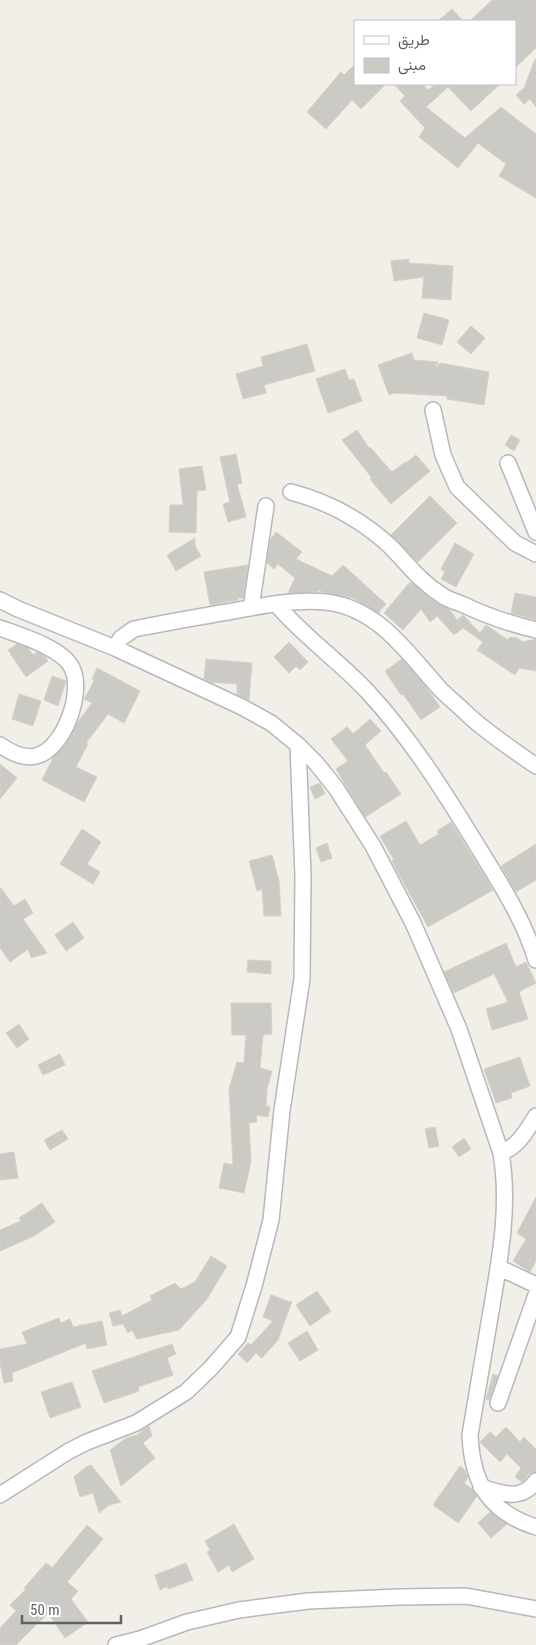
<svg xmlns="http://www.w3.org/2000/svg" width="536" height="1645" font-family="'Roboto Condensed',Vazirmatn,sans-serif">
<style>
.building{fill:#cccac5;stroke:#d6d1c6}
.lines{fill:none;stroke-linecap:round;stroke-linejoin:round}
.minor-casing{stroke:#b5b8bc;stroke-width:18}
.minor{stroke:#fff;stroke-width:15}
</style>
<rect width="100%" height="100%" fill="#f1efe8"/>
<!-- building -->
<path class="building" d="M 492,0 L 536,0 L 536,48 L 515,68 L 515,21 L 470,21 Z
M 452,9 L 463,21 L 438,21 Z
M 535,59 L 536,60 L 536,107 L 530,99 L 524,104 L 516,95 L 524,88 Z
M 355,64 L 355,84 L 386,84 L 361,109 L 352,100 L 326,129 L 307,112 L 341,72 L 344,75 Z
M 394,84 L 423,84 L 428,90 L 436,84 L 500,84 L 471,111 L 448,87 L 426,107 L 465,138 L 501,107 L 536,134 L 536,198 L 499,176 L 506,164 L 478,143 L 458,168 L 419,137 L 425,128 L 400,101 L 405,96 Z
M 409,259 L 409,263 L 453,266 L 451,300 L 422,298 L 424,277 L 394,281 L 391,261 Z
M 424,313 L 449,320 L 442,345 L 417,338 Z
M 471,326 L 485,338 L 471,354 L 457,342 Z
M 307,344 L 315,371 L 264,385 L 266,393 L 243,399 L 236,374 L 263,366 L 261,357 Z
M 412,353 L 414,360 L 438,362 L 435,369 L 440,363 L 489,372 L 484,405 L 447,399 L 447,396 L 394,393 L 389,395 L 378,365 Z
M 345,369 L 349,380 L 354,379 L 362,401 L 328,413 L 316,379 Z
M 357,430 L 369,448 L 370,447 L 392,472 L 405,462 L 406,463 L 416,455 L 430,471 L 391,504 L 370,479 L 372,478 L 342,440 Z
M 511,435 L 520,440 L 514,451 L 505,445 Z
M 236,454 L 242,483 L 237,484 L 246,517 L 228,522 L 223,504 L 230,502 L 220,457 Z
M 202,466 L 206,490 L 197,491 L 196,533 L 169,532 L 170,505 L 183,505 L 179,469 Z
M 430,496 L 457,523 L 418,562 L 391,535 Z
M 276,532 L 302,552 L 296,559 L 332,576 L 343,565 L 386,604 L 378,613 L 353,598 L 322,592 L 319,590 L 318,592 L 288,593 L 295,578 L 278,564 L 274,569 L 267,563 L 270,540 Z
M 195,538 L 195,546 L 201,556 L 176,571 L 167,555 Z
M 455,543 L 474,554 L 456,587 L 441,579 L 445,572 L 441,569 Z
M 248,565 L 243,598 L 238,598 L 238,600 L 210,605 L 204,572 Z
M 410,582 L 434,601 L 450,610 L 457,620 L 463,615 L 464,616 L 480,633 L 486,625 L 508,640 L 510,637 L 517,638 L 523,642 L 536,639 L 536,671 L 519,668 L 515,675 L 477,650 L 483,642 L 463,628 L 454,635 L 437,616 L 430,622 L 421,609 L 403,630 L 384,613 Z
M 515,593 L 536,597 L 536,620 L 511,613 Z
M 289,642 L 308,662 L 300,670 L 296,666 L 289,673 L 274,657 Z
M 17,644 L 28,648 L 33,655 L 37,652 L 45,656 L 48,661 L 26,677 L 8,650 Z
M 206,659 L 252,663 L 249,700 L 237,694 L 237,684 L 210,682 L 204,679 Z
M 402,659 L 426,687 L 440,707 L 421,720 L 403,694 L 401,695 L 385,671 Z
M 97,668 L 140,691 L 124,723 L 108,714 L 86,743 L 88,744 L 76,767 L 97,777 L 84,802 L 42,780 L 54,756 L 63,748 L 78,722 L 92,703 L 84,699 L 94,681 L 92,679 Z
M 52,676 L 66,681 L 58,706 L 44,700 Z
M 19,694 L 41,701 L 33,726 L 12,719 Z
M 370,719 L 381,731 L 365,745 L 384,773 L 386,772 L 401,794 L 365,817 L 336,769 L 348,761 L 331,739 L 347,727 L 353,734 Z
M 0,764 L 17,778 L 0,799 Z
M 320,783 L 325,794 L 315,799 L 310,787 Z
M 406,821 L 420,845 L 439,834 L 437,831 L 451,822 L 493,890 L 428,927 L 395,867 L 392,861 L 394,860 L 380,836 Z
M 82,829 L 101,842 L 87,864 L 100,872 L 93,884 L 60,864 Z
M 327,843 L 332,858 L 321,862 L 316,848 Z
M 536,844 L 536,880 L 516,892 L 501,866 Z
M 272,855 L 279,881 L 281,916 L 264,916 L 262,889 L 257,891 L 249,861 Z
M 0,887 L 14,906 L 25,899 L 33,913 L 23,919 L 47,953 L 31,958 L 28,949 L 10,962 L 0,948 Z
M 73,922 L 84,938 L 66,951 L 55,935 Z
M 506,943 L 516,967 L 526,962 L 536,983 L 519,992 L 528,1019 L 492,1030 L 486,1009 L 508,1002 L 494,974 L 454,993 L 444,972 Z
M 248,960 L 271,961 L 271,974 L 247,972 Z
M 231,1003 L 271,1003 L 272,1034 L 263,1035 L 260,1068 L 272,1071 L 267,1089 L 266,1106 L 270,1107 L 268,1117 L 256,1115 L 257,1122 L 249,1123 L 251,1161 L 244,1193 L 219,1188 L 224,1163 L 233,1165 L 229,1089 L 237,1062 L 244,1063 L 246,1035 L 232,1035 Z
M 19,1024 L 29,1039 L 17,1048 L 6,1033 Z
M 60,1054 L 65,1065 L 43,1075 L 38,1065 Z
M 520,1057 L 530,1086 L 511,1093 L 512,1098 L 496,1103 L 484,1069 Z
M 435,1127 L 439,1146 L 429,1148 L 425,1129 Z
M 62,1130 L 68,1139 L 50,1150 L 44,1140 Z
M 464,1138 L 471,1149 L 459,1157 L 452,1147 Z
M 14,1152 L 18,1178 L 0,1180 L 0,1154 Z
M 536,1197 L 536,1261 L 530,1272 L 513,1261 L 526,1239 L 517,1233 Z
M 42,1203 L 55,1222 L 34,1236 L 0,1251 L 0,1230 L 21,1221 L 19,1218 Z
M 211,1256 L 227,1266 L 207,1299 L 179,1330 L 137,1339 L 132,1330 L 128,1333 L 123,1324 L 113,1326 L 109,1313 L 120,1310 L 122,1316 L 152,1300 L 150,1296 L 175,1283 L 181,1289 L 195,1282 Z
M 317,1291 L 331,1311 L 310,1326 L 296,1305 Z
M 271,1295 L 290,1302 L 292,1301 L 278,1340 L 262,1358 L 256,1353 L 247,1363 L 238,1354 L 248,1343 L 251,1345 L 273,1321 L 263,1317 Z
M 59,1318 L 61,1323 L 70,1319 L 73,1327 L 102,1321 L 107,1345 L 87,1349 L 86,1343 L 12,1373 L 13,1381 L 4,1383 L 0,1363 L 0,1349 L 27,1344 L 22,1332 Z
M 307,1331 L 318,1350 L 300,1361 L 288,1343 Z
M 172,1344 L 176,1354 L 167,1358 L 173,1375 L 138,1387 L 139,1391 L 104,1403 L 92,1371 Z
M 493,1374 L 498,1376 L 489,1400 L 486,1399 Z
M 72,1382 L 81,1407 L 50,1418 L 41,1392 Z
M 149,1426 L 152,1436 L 143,1443 L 155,1458 L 121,1486 L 110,1450 L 126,1438 L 137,1435 Z
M 506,1427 L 520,1442 L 524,1437 L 536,1449 L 536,1472 L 529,1474 L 522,1482 L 515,1477 L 521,1468 L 507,1454 L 500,1462 L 480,1442 L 490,1432 L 496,1437 Z
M 91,1465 L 121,1502 L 109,1505 L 99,1513 L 93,1493 L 80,1497 L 74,1477 L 86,1467 Z
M 460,1466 L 465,1470 L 468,1478 L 464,1483 L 472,1489 L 477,1496 L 458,1523 L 433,1505 Z
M 490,1512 L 507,1524 L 491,1538 L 478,1523 Z
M 234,1524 L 254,1559 L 232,1572 L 229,1565 L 218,1572 L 207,1552 L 210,1550 L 205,1541 Z
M 87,1525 L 103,1539 L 67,1582 L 78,1591 L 71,1599 L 88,1622 L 65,1638 L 48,1613 L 16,1645 L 0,1645 L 0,1628 L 16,1611 L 10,1605 L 26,1589 L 24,1588 L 46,1563 L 52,1568 Z
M 186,1563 L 193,1580 L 168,1589 L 167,1586 L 160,1590 L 155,1575 Z"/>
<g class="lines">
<!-- minor casing -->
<g class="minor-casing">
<path id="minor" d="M 433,410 L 443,455 L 457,487 L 515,543 L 536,554
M 508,463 L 536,532
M 291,492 C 329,502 364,521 393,549 C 409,566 422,583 443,596 C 449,600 457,602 464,605 C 487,616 511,624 536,630
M 0,600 L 18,609 L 115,648 L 242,707 L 271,723 L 298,745 L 316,763 L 336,788 L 373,846 L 413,923 L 459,1029 L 501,1153 C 510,1206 500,1259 491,1311 C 484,1352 477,1394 470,1435 C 472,1483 489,1512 536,1527
M 276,604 C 304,637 338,660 367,691 C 409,736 443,790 475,842 C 498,880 523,917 536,960
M 251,608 L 266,506
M 0,628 C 19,635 63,648 72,668 C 84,693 64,749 36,756 C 24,759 10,752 0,745
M 115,648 L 121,638 L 134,629 C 165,623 196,617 228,612 C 259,606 294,599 326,602 C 379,608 408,654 441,690 C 449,698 458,705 466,713 C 487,733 512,749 536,766
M 501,1153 C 519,1146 526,1131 536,1116
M 498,1267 L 536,1285
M 498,1403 L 536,1295
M 481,1487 C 501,1493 521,1502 536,1481
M 0,1495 L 69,1451 L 87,1442 L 136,1423 L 186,1392 L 211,1368 L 238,1337 L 254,1286 L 271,1220 L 282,1110 L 302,979 L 303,876 L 298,745
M 116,1645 L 140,1639 L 187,1622 L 239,1610 L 308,1601 L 399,1597 L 466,1596 L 536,1609"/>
</g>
<!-- minor -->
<use href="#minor" class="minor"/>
</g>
<!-- legend -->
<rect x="354" y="20" width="162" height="65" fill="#ffffff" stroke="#bfc1c3"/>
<rect x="364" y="36" width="25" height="8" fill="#ffffff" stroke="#bfc1c3"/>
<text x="398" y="45" font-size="15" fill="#5f6368">طريق</text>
<rect x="364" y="58" width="25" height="15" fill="#cccac5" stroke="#bfc1c3"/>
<text x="398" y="70" font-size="15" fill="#5f6368">مبنى</text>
<!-- scale -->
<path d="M22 1615v8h99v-8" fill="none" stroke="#5f6368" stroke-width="2.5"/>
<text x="30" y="1615" font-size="15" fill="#5f6368" stroke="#ffffff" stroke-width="4" paint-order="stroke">50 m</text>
</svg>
